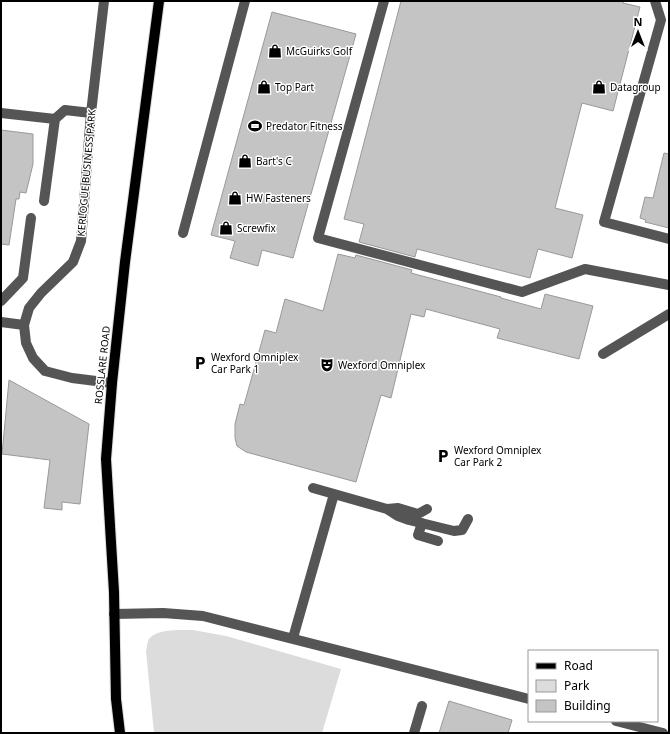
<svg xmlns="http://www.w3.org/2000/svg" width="670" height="734" font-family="'Noto Sans',sans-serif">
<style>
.green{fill:#dcdcdc}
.building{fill:#c4c4c4;stroke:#999}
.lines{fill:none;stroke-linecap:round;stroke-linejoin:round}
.major-casing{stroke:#dbdbdb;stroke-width:12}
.minor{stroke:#555;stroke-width:10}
.major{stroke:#000;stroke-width:10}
.labels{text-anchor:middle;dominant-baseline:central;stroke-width:3;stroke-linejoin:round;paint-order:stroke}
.poi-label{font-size:10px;fill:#000;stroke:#fff;text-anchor:start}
.street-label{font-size:10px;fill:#000;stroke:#fff}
</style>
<rect width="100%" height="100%" fill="#fff"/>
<!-- green -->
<path class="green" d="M 193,630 L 226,636 L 341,669 L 322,733 L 154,733 L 146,651 C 147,648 147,644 148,641 C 153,628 182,630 193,630 Z"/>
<!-- building -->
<path class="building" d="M 401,1 L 624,1 L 623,3 L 640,7 L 613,111 L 582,103 L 555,208 L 583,215 L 572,258 L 538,249 L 530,278 L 417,249 L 415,257 L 359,242 L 364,224 L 344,219 Z
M 272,12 L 356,34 L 293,258 L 262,250 L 258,266 L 230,258 L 235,241 L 211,235 Z
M 1,130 L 33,134 L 33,164 L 26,193 L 20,192 L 19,199 L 16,199 L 9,245 L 1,244 Z
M 664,153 L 669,154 L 669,228 L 645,222 L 646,220 L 640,218 L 645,197 L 653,198 Z
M 338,254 L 355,258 L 356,255 L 412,270 L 411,273 L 501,297 L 501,298 L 541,309 L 545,294 L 593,306 L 579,359 L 497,338 L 500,329 L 426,309 L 424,317 L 411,314 L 391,398 L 381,395 L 356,482 L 246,452 L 237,446 L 235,438 L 235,424 L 240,404 L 244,405 L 265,330 L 276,333 L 285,299 L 323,311 Z
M 9,380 L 89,424 L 80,504 L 62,502 L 62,510 L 44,508 L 50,460 L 2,454 Z
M 449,701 L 512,720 L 508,733 L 439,733 Z"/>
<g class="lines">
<!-- major casing -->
<g class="major-casing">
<path id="major" d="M 120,733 L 116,699 L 114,592 L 106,459 L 112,383 L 125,262 L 159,1"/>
</g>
<!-- minor -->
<path class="minor" d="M 104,1 L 91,113 L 81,241 L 73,262 L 41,293 L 29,308 L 24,325 L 26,343 L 33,358 L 45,371 L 72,378 L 112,383
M 384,1 L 318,238 L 522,292 L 585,269 L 669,285
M 655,1 L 661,20 L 604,222 L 669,239
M 1,113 L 55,119
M 44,201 L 55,119 L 65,110 L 91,113
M 183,233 L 245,1
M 1,301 L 23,278 L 31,218
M 1,322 L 24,325
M 603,354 L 669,314
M 313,488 L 387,509 L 398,516 L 409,520 L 454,531 L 462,530 L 468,519
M 387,509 L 398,508 L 418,514 L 427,509
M 422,523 L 418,535 L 438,541
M 114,614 L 163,613 L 203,616 L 529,699
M 293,638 L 334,494
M 616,721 L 663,733
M 414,733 L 422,706"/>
<!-- major -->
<use href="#major" class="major"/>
</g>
<!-- icons -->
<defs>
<g id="shop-bare" transform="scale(1.08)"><path d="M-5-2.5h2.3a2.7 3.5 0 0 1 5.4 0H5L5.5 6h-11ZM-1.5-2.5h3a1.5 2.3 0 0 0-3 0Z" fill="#000" stroke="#fff" stroke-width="2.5" paint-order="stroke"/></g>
<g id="stadium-bare" transform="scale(1.08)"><path d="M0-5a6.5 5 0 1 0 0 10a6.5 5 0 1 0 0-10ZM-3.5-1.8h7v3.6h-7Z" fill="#000" stroke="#fff" stroke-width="2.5" paint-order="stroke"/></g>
<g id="parking-bare" transform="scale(1.08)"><path d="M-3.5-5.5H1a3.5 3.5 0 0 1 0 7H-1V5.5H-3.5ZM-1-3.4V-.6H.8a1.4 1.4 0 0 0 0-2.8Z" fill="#000" stroke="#fff" stroke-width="2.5" paint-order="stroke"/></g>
<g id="theatre-bare" transform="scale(1.08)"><path d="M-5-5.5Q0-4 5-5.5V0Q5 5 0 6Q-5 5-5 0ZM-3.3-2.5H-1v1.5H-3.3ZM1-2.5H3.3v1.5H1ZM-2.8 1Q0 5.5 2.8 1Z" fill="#000" stroke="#fff" stroke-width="2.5" paint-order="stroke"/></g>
</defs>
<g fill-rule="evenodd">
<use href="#shop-bare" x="275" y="51"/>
<use href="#shop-bare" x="264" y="87"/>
<use href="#shop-bare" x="599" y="87"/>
<use href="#stadium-bare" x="255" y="126"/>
<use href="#shop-bare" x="245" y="161"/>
<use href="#shop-bare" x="235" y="198"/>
<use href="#shop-bare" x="226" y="228"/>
<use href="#parking-bare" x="200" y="363"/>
<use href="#theatre-bare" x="327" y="365"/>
<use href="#parking-bare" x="443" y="456"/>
</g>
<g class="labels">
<!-- poi labels -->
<g class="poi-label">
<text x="286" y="51">McGuirks Golf</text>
<text x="275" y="87">Top Part</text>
<text x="610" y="87">Datagroup</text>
<text x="266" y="126">Predator Fitness</text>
<text x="256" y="161">Bart's C</text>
<text x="246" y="198">HW Fasteners</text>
<text x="237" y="228">Screwfix</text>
<text x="211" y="357">Wexford Omniplex<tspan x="211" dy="12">Car Park 1</tspan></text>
<text x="338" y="365">Wexford Omniplex</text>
<text x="454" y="450">Wexford Omniplex<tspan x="454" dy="12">Car Park 2</tspan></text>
</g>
<!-- street labels -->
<g class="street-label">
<text transform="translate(86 173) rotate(-85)">KERLOGUE BUSINESS PARK</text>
<text transform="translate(102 365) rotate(-84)">ROSSLARE ROAD</text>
</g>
</g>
<!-- border -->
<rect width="670" height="734" fill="none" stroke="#000000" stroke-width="4"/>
<!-- legend -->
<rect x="528" y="650" width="130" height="72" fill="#ffffff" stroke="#999999"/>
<rect x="536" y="663" width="20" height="6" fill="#000000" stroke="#999999"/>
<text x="564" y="670" font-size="12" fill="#000000">Road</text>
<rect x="536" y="680" width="20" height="12" fill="#dcdcdc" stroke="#999999"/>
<text x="564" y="690" font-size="12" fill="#000000">Park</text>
<rect x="536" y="700" width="20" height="12" fill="#c4c4c4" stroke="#999999"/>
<text x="564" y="710" font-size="12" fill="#000000">Building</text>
<!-- north arrow -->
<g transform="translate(638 32)" stroke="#ffffff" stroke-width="3" paint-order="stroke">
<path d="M0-3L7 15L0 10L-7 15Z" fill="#000000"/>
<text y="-6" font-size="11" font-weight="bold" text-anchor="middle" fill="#000000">N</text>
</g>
</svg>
